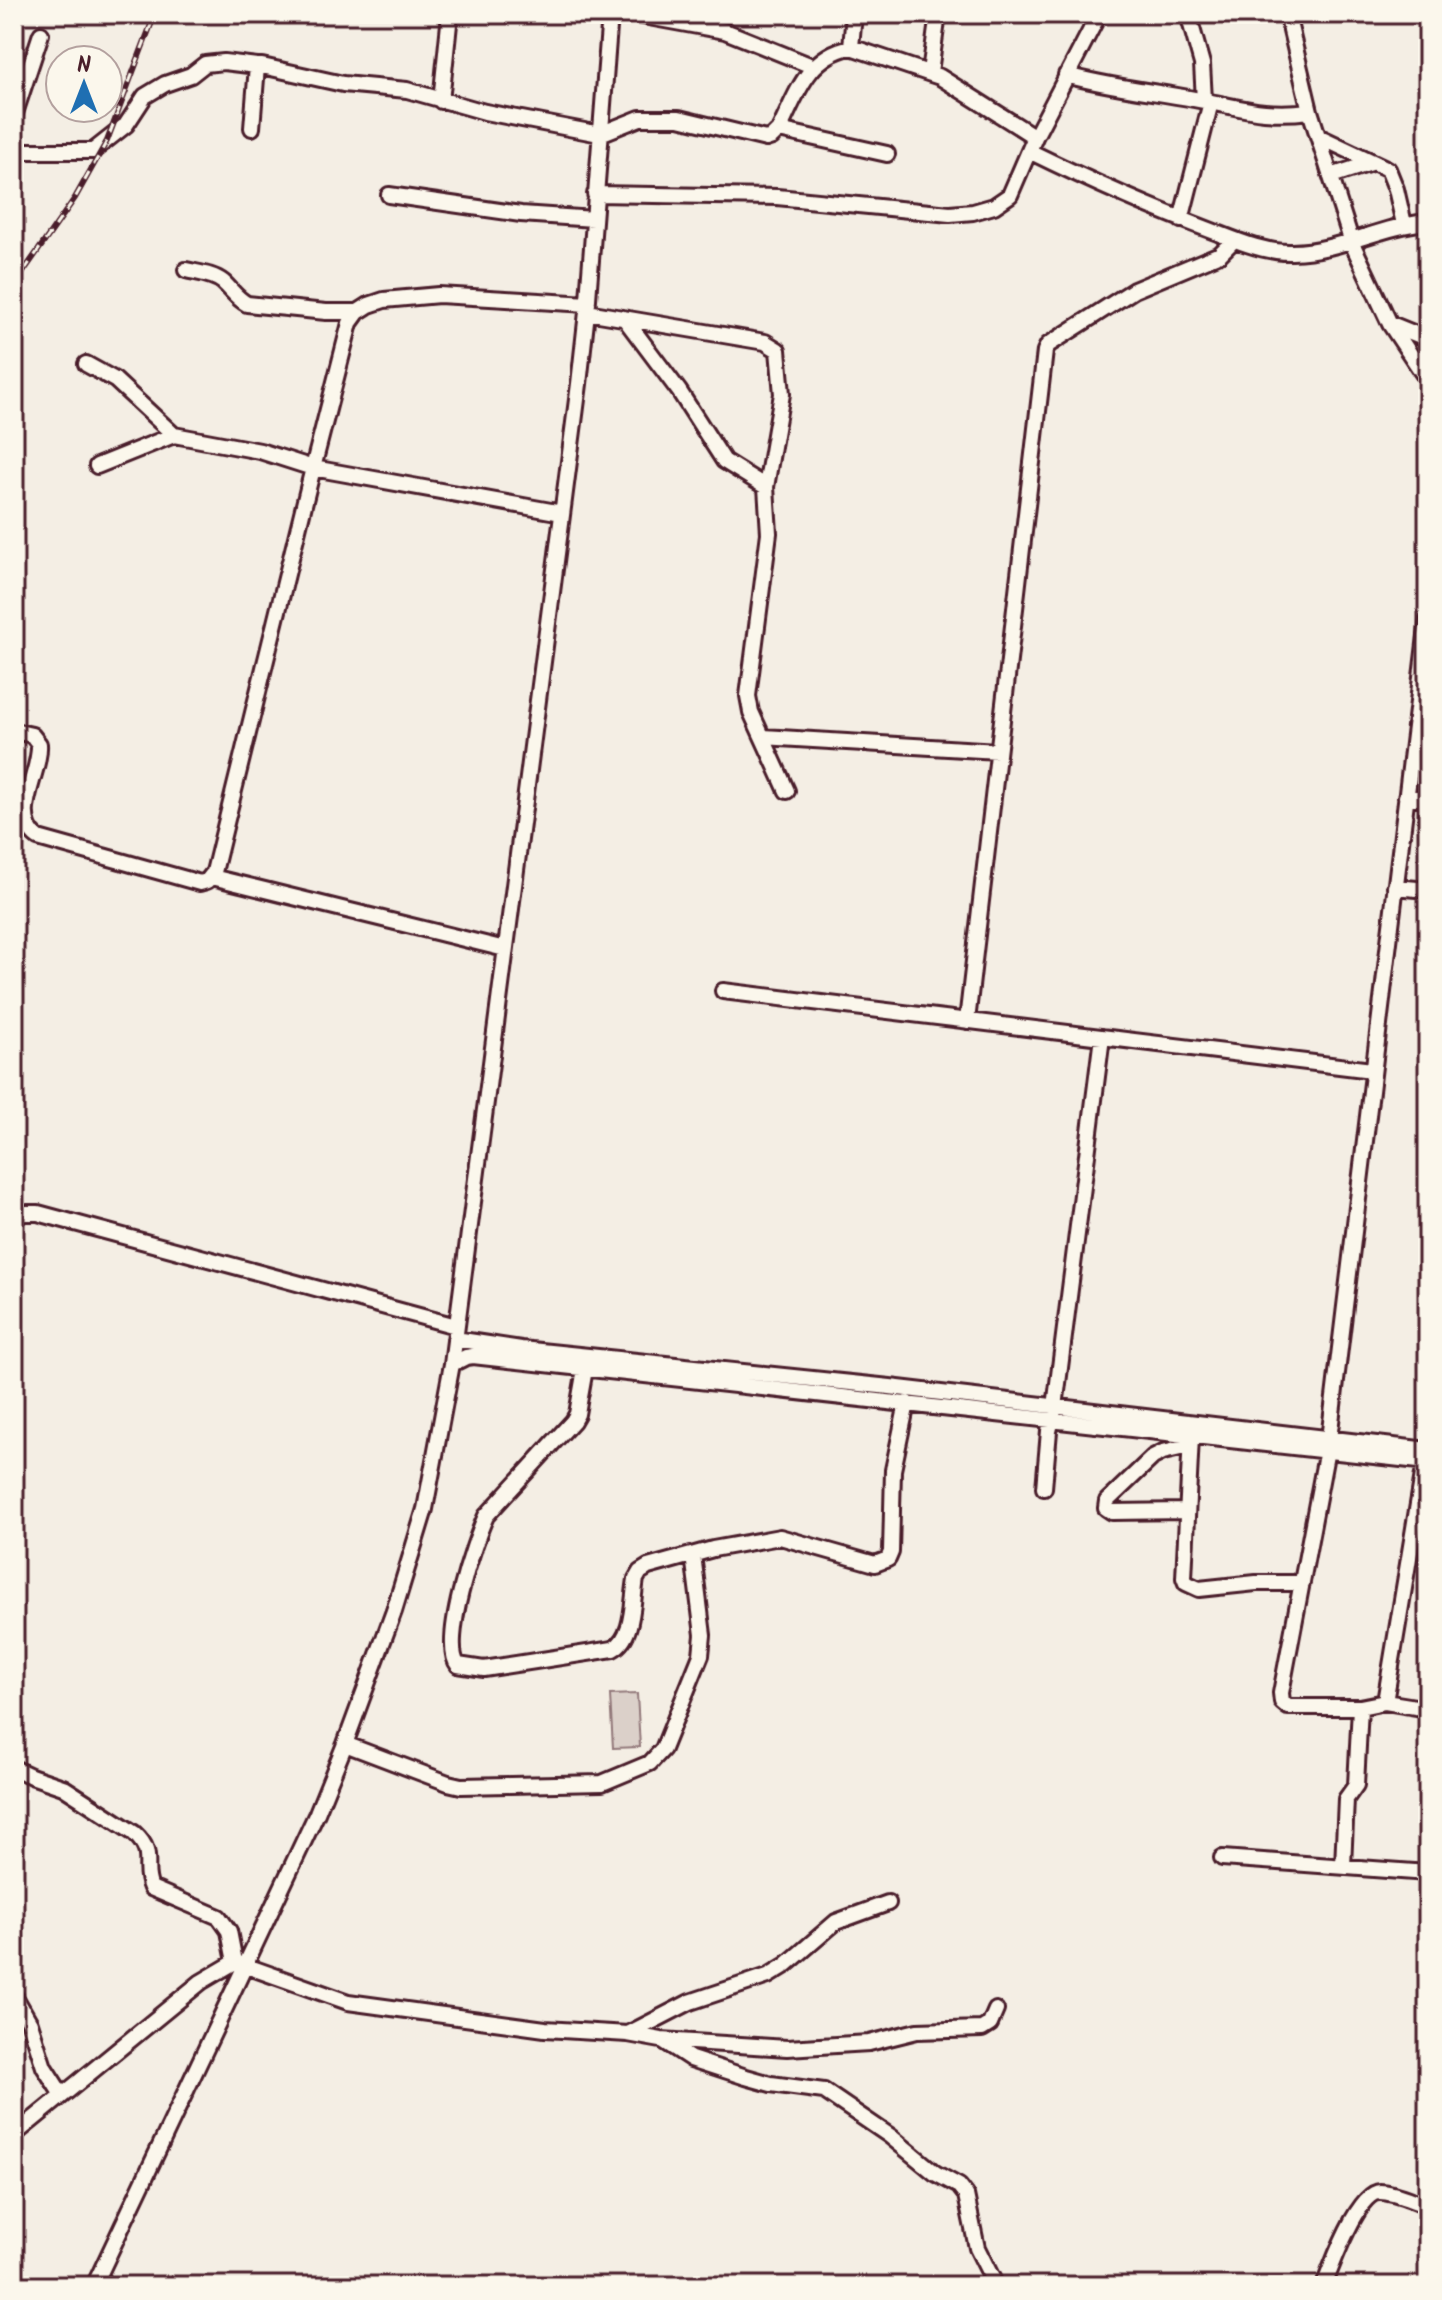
<svg xmlns="http://www.w3.org/2000/svg" width="1442" height="2300" font-family="Kalam,sans-serif">
<style>
.pitch{fill:#dbd0c9;stroke:#92787a;stroke-width:2}
.lines{fill:none;stroke-linecap:round;stroke-linejoin:round}
.minor-casing{stroke:#4a1f2b;stroke-width:20}
.minor{stroke:#fbf7ec;stroke-width:14}
.rail-casing{stroke:#4a1f2b;stroke-width:6}
.rail{stroke:#fbf7ec;stroke-width:3;stroke-dasharray:9;stroke-linecap:butt}
</style>
<rect width="100%" height="100%" fill="#f4eee4"/>
<filter id="ink" filterUnits="userSpaceOnUse"><feTurbulence type="fractalNoise" baseFrequency=".0125" numOctaves="2"/><feDisplacementMap in="SourceGraphic" scale="16" xChannelSelector="R" yChannelSelector="G"/><feConvolveMatrix kernelMatrix="1 2 1 2 8 2 1 2 1" color-interpolation-filters="sRGB"/></filter>
<g filter="url(#ink)">
<!-- pitch -->
<path class="pitch" d="M 637,1694 L 640,1747 L 613,1748 L 610,1695 Z"/>
<g class="lines">
<!-- minor casing -->
<g class="minor-casing">
<path id="minor" d="M 632,14 L 725,31 L 812,66
M 1188,14 L 1202,64 L 1204,100
M 1287,14 L 1310,111 L 1352,243 L 1390,324 L 1428,381
M 851,47 L 854,14
M 930,72 L 938,14
M 1066,75 C 1109,87 1151,91 1194,99 C 1241,107 1261,117 1310,111
M 441,101 L 450,14
M 14,116 L 41,34
M 252,128 L 257,66 L 262,66 L 343,84 L 407,90 L 485,112 L 600,134 L 640,118 L 679,118 L 766,139 L 772,137 L 779,130 C 797,94 807,56 851,47 L 940,77 L 1035,137
M 779,130 L 887,154
M 1320,137 L 1388,169 L 1396,189 L 1404,224
M 14,151 L 93,151 L 126,125 L 145,96 L 165,84 L 191,75 L 205,64 L 224,62 L 257,66
M 1029,151 C 1090,181 1151,208 1215,232 C 1238,241 1266,253 1292,252 C 1340,251 1380,226 1428,222
M 1331,176 L 1371,163
M 595,194 L 777,197 L 950,214 L 973,212 L 994,206 L 1010,195 L 1035,137 L 1099,14
M 389,195 L 521,214 L 594,219
M 1181,220 L 1211,102
M 186,270 C 198,273 213,274 223,282 C 232,290 236,298 247,304 L 326,312 L 358,312
M 587,312 L 765,342 L 778,350 L 782,394 L 766,487 L 769,533 L 748,696 L 751,712 L 787,791
M 625,319 L 679,391 L 724,461 L 766,487
M 1391,324 L 1428,339
M 86,364 L 115,380 L 174,435
M 97,466 L 174,435 L 260,451 L 313,468 L 350,323 L 358,312 L 369,305 L 384,300 L 439,295 L 588,304
M 14,731 L 32,735 L 39,744 C 41,774 9,816 38,838 L 200,883 L 207,881 L 214,872 L 313,468 L 562,513
M 763,737 L 998,751
M 1406,797 L 1428,799
M 212,877 L 505,949
M 1395,887 L 1428,890
M 723,991 L 1372,1070
M 967,1021 L 1045,351 L 1048,345 L 1134,290 L 1220,254 L 1234,240
M 14,1218 L 24,1213 L 38,1213 L 456,1326
M 455,1339 L 521,1349 L 890,1387 L 1428,1450
M 452,1364 L 466,1357 L 473,1356 L 1428,1462
M 585,1369 L 577,1414 L 573,1421 L 486,1516 C 474,1542 440,1643 458,1665 L 484,1669 L 613,1649 C 634,1638 632,1601 636,1579 L 640,1572 L 648,1567 L 713,1549 L 780,1537 L 875,1564 L 888,1559 L 891,1552 L 893,1470 L 907,1403
M 1191,1437 L 1184,1578 L 1186,1583 L 1199,1589 L 1256,1583 L 1302,1583
M 1425,1462 L 1385,1702 L 1428,1709
M 1044,1488 L 1049,1431 L 1055,1407 L 1102,1037
M 1186,1511 L 1112,1512 L 1106,1508 L 1107,1501 L 1153,1457 L 1163,1452 L 1189,1446
M 1360,1707 L 1288,1707 L 1282,1702 L 1281,1693 L 1329,1439 L 1428,619
M 345,1744 L 448,1783 L 461,1786 L 602,1783 L 650,1763 L 663,1749 L 701,1655 L 703,1635 L 693,1555
M 14,1768 L 31,1776 L 63,1787 L 134,1833 C 157,1854 141,1866 151,1888 L 219,1917 L 229,1931 L 235,1962 L 348,2002 L 545,2029 L 628,2034 L 661,2040 L 787,2048 L 869,2043 L 917,2031 L 982,2029 L 990,2024 L 996,2010
M 1222,1858 L 1428,1873
M 1343,1866 L 1346,1799 L 1356,1785 L 1360,1707 L 1385,1702
M 14,1995 L 30,2023 L 44,2067 L 62,2095
M 628,2034 L 690,2002 L 768,1976 L 786,1965 L 836,1922 L 888,1903
M 662,2040 L 691,2059 L 746,2077 L 771,2084 L 824,2091 L 890,2136 L 935,2173 L 959,2186 L 966,2195 L 977,2248 L 993,2280
M 14,2135 L 201,1982 L 235,1962
M 94,2286 L 317,1813 L 345,1744 L 394,1611 L 425,1509 L 452,1364 L 579,384 L 587,312 L 610,14
M 1324,2286 C 1331,2267 1358,2192 1380,2192 C 1395,2192 1414,2202 1428,2206"/>
</g>
<!-- minor -->
<use href="#minor" class="minor"/>
<!-- rail casing -->
<g class="rail-casing">
<path id="rail" d="M 14,285 L 75,198 L 107,141 L 155,14"/>
</g>
<!-- rail -->
<use href="#rail" class="rail"/>
</g>
</g>
<!-- margin -->
<rect width="1442" height="2300" fill="none" stroke="#fbf7ec" stroke-width="48"/>
<rect x="24" y="24" width="1394" height="2252" fill="none" stroke="#4a1f2b" stroke-width="3" filter="url(#ink)"/>
<!-- north arrow -->
<g transform="translate(84 84)"><circle r="38" fill="#fbf7ec" stroke="#b4a19f" stroke-width="2"/>
<path d="M0-6L14 30L0 20L-14 30Z" fill="#1f6fb2"/>
<text y="-12" font-size="22" font-weight="bold" text-anchor="middle" fill="#4a1f2b">N</text>
</g>
</svg>
